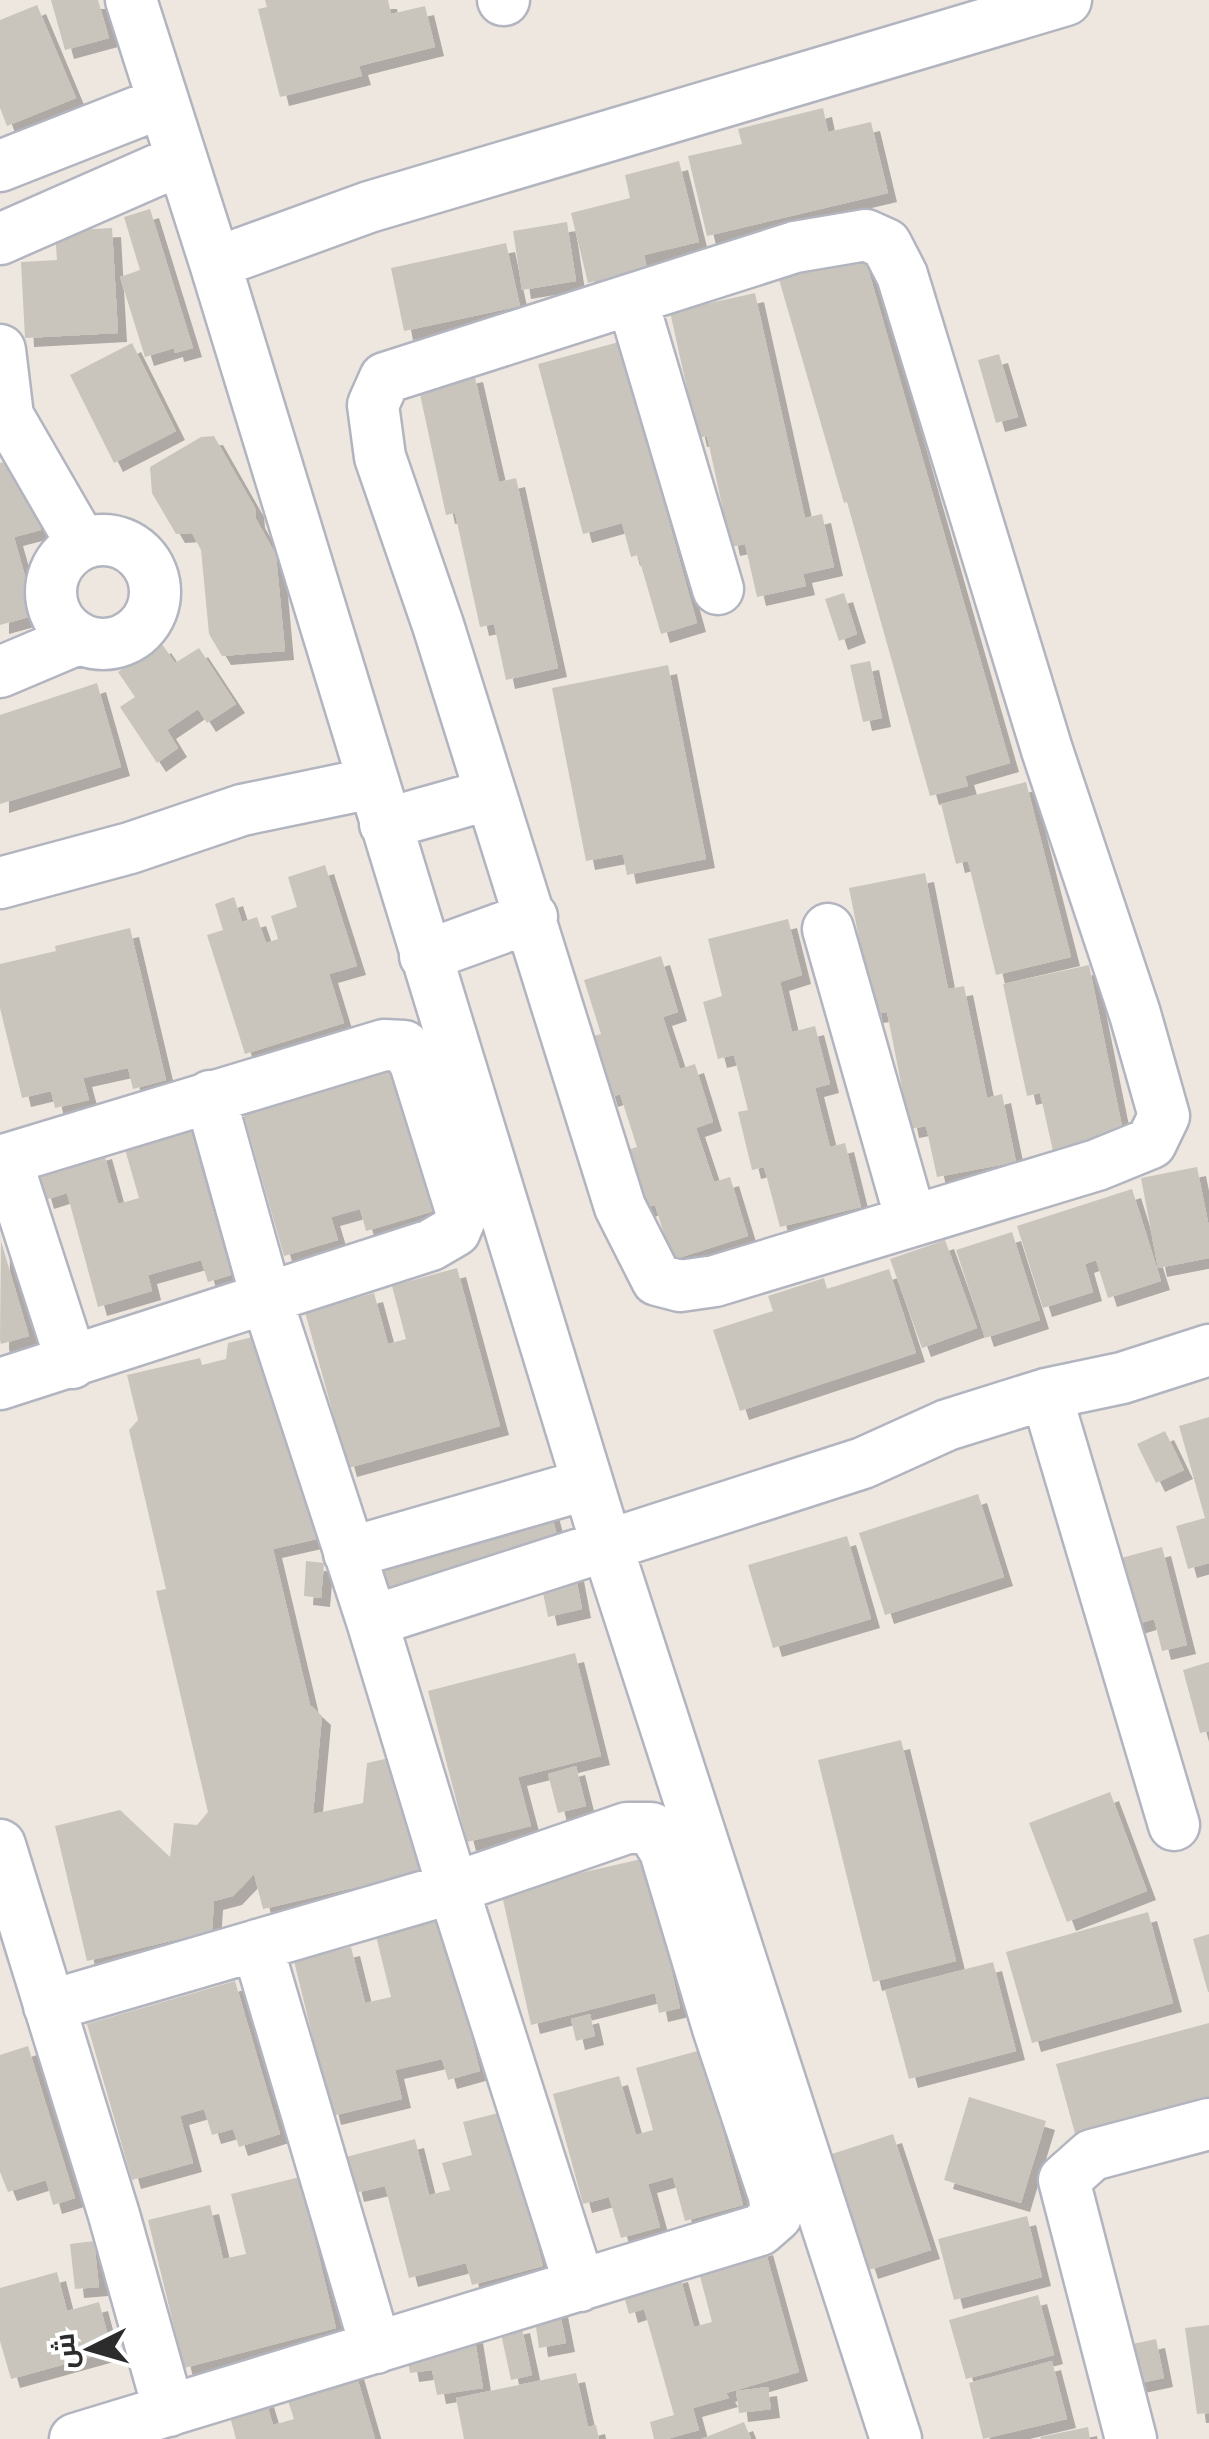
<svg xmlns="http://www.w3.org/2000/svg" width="1209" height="2439" font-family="'Open Sans',Cairo,sans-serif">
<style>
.building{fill:#c9c5bd;filter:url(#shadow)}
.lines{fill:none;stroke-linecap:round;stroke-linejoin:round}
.minor-casing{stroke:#b2b5bf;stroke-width:55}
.minor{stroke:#fff;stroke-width:50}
</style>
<defs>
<filter id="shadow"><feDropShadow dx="9" dy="9" stdDeviation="0" flood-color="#0004"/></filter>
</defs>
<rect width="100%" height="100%" fill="#ede7df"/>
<!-- building -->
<path class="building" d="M 51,0 L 98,0 L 109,38 L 65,50 Z
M 265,0 L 388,0 L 391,14 L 425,6 L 435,47 L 359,66 L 362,76 L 280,97 L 258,9 L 267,7 Z
M 37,5 L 76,98 L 7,126 L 0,108 L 0,20 Z
M 823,108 L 828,132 L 871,122 L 888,193 L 707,236 L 688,156 L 742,144 L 738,129 Z
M 679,161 L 699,242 L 644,255 L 647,268 L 588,283 L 571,213 L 630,198 L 625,175 Z
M 150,209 L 193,348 L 175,353 L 174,348 L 145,357 L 120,277 L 140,270 L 124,217 Z
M 567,222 L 576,281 L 522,290 L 513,231 Z
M 112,228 L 118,333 L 25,338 L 21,262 L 57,260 L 55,231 Z
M 506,243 L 520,306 L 404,331 L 391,268 Z
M 863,251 L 1010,763 L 965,776 L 968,786 L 930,796 L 847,502 L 844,503 L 778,276 Z
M 755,293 L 805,518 L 822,514 L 834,567 L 803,574 L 806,586 L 757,597 L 745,544 L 731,547 L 707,436 L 698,438 L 670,312 Z
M 619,342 L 697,623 L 661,634 L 638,555 L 631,557 L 622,523 L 583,534 L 538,364 Z
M 132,343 L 176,431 L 114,463 L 70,375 Z
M 999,354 L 1018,417 L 996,423 L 978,360 Z
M 474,373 L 499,482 L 516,478 L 558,668 L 506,680 L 494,624 L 480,627 L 455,513 L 446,515 L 418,385 Z
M 214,436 L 255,508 L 256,519 L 276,555 L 285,651 L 222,656 L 209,634 L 201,550 L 192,533 L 176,534 L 152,493 L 150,467 L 201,437 Z
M 21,458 L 41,530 L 14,537 L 36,615 L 0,625 L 0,463 Z
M 844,593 L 857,634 L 839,641 L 825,599 Z
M 162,644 L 175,663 L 199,648 L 236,704 L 207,723 L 198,709 L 167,730 L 178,748 L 157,763 L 120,707 L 135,697 L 118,672 Z
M 870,661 L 882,718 L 863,722 L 850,665 Z
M 668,665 L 706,859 L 627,875 L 623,854 L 586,861 L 552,688 Z
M 97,683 L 121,767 L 0,804 L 0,715 Z
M 1026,782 L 1071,957 L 996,975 L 968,861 L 956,864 L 941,804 Z
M 325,865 L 357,966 L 329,974 L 344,1023 L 245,1054 L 207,935 L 223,930 L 215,904 L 234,897 L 242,922 L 257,917 L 266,943 L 278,939 L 271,916 L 297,907 L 288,877 Z
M 925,873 L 948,989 L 964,986 L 987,1098 L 1002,1094 L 1016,1162 L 937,1177 L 926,1126 L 910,1129 L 887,1012 L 874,1014 L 849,888 Z
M 788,919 L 802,975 L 780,982 L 792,1032 L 815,1026 L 830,1084 L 815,1088 L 830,1147 L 845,1143 L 861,1207 L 780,1227 L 764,1167 L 752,1170 L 738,1112 L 748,1110 L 734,1055 L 718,1059 L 703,1002 L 722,996 L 708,939 Z
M 130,928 L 166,1080 L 133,1089 L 128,1068 L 83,1078 L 89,1100 L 55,1108 L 51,1091 L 22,1098 L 0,1008 L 0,964 L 56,951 L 55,946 Z
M 661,956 L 678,1012 L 663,1017 L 680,1069 L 695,1064 L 713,1122 L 696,1128 L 714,1182 L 730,1177 L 748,1236 L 672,1260 L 655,1205 L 642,1209 L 624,1151 L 637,1147 L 620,1094 L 609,1098 L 590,1037 L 601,1034 L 584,980 Z
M 1089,965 L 1124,1136 L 1053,1151 L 1040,1093 L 1027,1096 L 1003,984 Z
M 390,1059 L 434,1211 L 366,1231 L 360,1209 L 331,1217 L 338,1240 L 284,1256 L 240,1102 Z
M 188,1121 L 231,1275 L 208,1282 L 201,1260 L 148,1275 L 152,1291 L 98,1307 L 67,1193 L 45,1200 L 36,1169 L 103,1150 L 118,1204 L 139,1198 L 122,1139 Z
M 1197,1167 L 1209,1227 L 1209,1258 L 1158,1268 L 1141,1178 Z
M 1132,1189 L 1161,1281 L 1108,1298 L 1096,1260 L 1085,1264 L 1093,1292 L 1043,1308 L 1017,1226 Z
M 1012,1232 L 1040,1320 L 985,1338 L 956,1250 Z
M 945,1240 L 977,1328 L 922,1348 L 890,1259 Z
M 1,1241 L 29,1336 L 1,1344 L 0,1340 Z
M 457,1268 L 500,1426 L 348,1468 L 305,1312 L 374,1293 L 388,1344 L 406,1339 L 392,1286 Z
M 889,1269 L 916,1353 L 740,1411 L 713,1330 L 773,1311 L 768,1296 L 824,1278 L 827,1289 Z
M 269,1333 L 317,1539 L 273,1549 L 310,1705 L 322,1716 L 313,1814 L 363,1803 L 367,1763 L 398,1756 L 425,1871 L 263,1909 L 254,1874 L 233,1896 L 214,1901 L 212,1931 L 87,1961 L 55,1826 L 120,1810 L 170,1857 L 174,1823 L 197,1825 L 208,1812 L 156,1591 L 166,1589 L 129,1430 L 138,1420 L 127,1375 L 200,1358 L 202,1365 L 226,1359 L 228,1343 Z
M 1209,1417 L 1209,1563 L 1188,1569 L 1176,1526 L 1205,1518 L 1179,1426 Z
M 1165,1431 L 1184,1470 L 1156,1483 L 1137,1444 Z
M 978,1494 L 1004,1577 L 885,1615 L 859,1533 Z
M 550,1509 L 559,1543 L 376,1595 L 366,1561 Z
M 847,1536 L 871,1619 L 773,1648 L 748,1565 Z
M 1162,1547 L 1187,1645 L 1162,1651 L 1154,1619 L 1131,1626 L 1114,1560 Z
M 306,1561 L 324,1563 L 321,1598 L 304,1596 Z
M 574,1567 L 582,1609 L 548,1617 L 539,1574 Z
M 575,1653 L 601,1756 L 518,1777 L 531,1826 L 467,1842 L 428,1691 Z
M 1209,1662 L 1209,1731 L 1200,1733 L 1183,1670 Z
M 901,1740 L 956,1961 L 873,1982 L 818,1760 Z
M 576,1766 L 586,1806 L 558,1813 L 548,1774 Z
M 1110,1792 L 1147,1891 L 1067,1922 L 1029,1823 Z
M 646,1858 L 680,2008 L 659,2013 L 655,1993 L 531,2025 L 501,1891 Z
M 1148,1912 L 1173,2003 L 1032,2043 L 1006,1952 Z
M 442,1919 L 480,2071 L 448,2080 L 442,2059 L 395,2070 L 402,2099 L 332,2116 L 294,1961 L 351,1947 L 365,2003 L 391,1997 L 376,1936 Z
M 1209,1934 L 1209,1992 L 1208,1992 L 1193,1939 Z
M 993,1962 L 1016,2051 L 909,2079 L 885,1990 Z
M 235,1981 L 280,2134 L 239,2147 L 233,2129 L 212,2135 L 204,2109 L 180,2116 L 193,2163 L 132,2180 L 87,2024 Z
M 590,2014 L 595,2036 L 576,2041 L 571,2019 Z
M 1209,2023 L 1209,2105 L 1077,2141 L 1056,2064 Z
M 28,2046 L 75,2198 L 53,2205 L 46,2180 L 8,2192 L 0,2172 L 0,2055 Z
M 701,2050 L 743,2205 L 685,2221 L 673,2177 L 648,2184 L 660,2227 L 621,2238 L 609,2197 L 583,2204 L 553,2094 L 619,2076 L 636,2135 L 653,2130 L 636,2068 Z
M 969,2097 L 1046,2121 L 1021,2203 L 944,2180 Z
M 502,2112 L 543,2266 L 472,2285 L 466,2263 L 409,2278 L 385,2186 L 355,2193 L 346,2157 L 415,2139 L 429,2195 L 450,2190 L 442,2163 L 472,2155 L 463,2122 Z
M 893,2134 L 931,2250 L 869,2270 L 832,2154 Z
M 300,2177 L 336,2328 L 184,2368 L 148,2220 L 210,2205 L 223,2259 L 246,2254 L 231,2194 Z
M 1027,2216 L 1042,2277 L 954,2300 L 938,2239 Z
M 94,2241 L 99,2287 L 75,2289 L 70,2244 Z
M 764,2246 L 799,2372 L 726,2393 L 729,2398 L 693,2408 L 699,2430 L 667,2439 L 654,2439 L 650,2422 L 674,2415 L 644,2309 L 629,2314 L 622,2289 L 679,2273 L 694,2327 L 712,2322 L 697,2265 Z
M 57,2272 L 67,2311 L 99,2302 L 112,2351 L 11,2379 L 0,2341 L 0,2288 Z
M 1038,2295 L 1054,2355 L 966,2379 L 949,2320 Z
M 559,2308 L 566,2343 L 539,2348 L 534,2313 Z
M 521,2324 L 532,2375 L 511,2380 L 500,2329 Z
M 1209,2325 L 1209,2413 L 1197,2414 L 1185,2328 Z
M 474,2334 L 483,2388 L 437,2395 L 432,2370 L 410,2373 L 405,2345 Z
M 1156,2339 L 1164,2378 L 1136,2384 L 1128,2345 Z
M 1052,2361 L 1067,2419 L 983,2439 L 969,2383 Z
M 355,2370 L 375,2439 L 236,2439 L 228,2409 L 265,2398 L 273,2425 L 294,2419 L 285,2391 Z
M 576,2373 L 588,2427 L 596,2425 L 599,2439 L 464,2439 L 456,2398 Z
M 768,2387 L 771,2409 L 739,2413 L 736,2391 Z
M 744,2422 L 751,2439 L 701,2439 Z
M 1088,2427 L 1090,2439 L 1041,2439 L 1040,2437 Z"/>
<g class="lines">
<!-- minor casing -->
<g class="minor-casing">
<path id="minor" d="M 131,0 L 215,263 L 607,1546 L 896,2439
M 503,0 L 504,0
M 0,166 L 163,102
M 0,239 L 180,160
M 215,263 L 369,207 L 1066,0
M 632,299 L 385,378 L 373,405 L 380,457 L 438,625 L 620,1207 L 657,1280 L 680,1286 L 715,1281 L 1097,1165 L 1151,1143 L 1164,1116 L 1135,1014 L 1047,750 L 902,275 L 886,244 L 866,235 L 795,247 L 632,299 L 718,589
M 0,350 L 8,416 L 82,544
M51 592a52 52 0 1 1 104 0a52 52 0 1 1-104 0Z
M 0,672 L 78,639
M 385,824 L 491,794
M 0,883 L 130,848 L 242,810 L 372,783
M 828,929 L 911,1220
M 425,956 L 532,917
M 210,1096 L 267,1300 L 372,1621 L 453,1888 L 580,2286
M 6,1159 L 72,1363
M 0,1161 L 384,1045 L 404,1046 L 415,1063 L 462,1214 L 455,1231 L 431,1245 L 0,1384
M 1046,1394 L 1174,1825
M 349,1553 L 588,1484
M 372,1621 L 863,1463 L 947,1425 L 1046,1394 L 1122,1378 L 1209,1350
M 0,1845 L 114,2215 L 169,2411
M 257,1945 L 376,2348
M 49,2006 L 453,1888 L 627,1828 L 651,1828 L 665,1851 L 718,2028 L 774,2196 L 776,2216 L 760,2230 L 75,2439
M 1131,2439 L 1064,2180 L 1092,2155 L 1209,2124"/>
</g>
<!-- minor -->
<use href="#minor" class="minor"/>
</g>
<!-- north arrow -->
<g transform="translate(90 2349) rotate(265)" stroke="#ffffff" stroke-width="8" paint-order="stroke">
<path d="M0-8L18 38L0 25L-18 38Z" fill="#2c2c2c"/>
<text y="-15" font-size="28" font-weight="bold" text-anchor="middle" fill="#2c2c2c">ش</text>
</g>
</svg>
